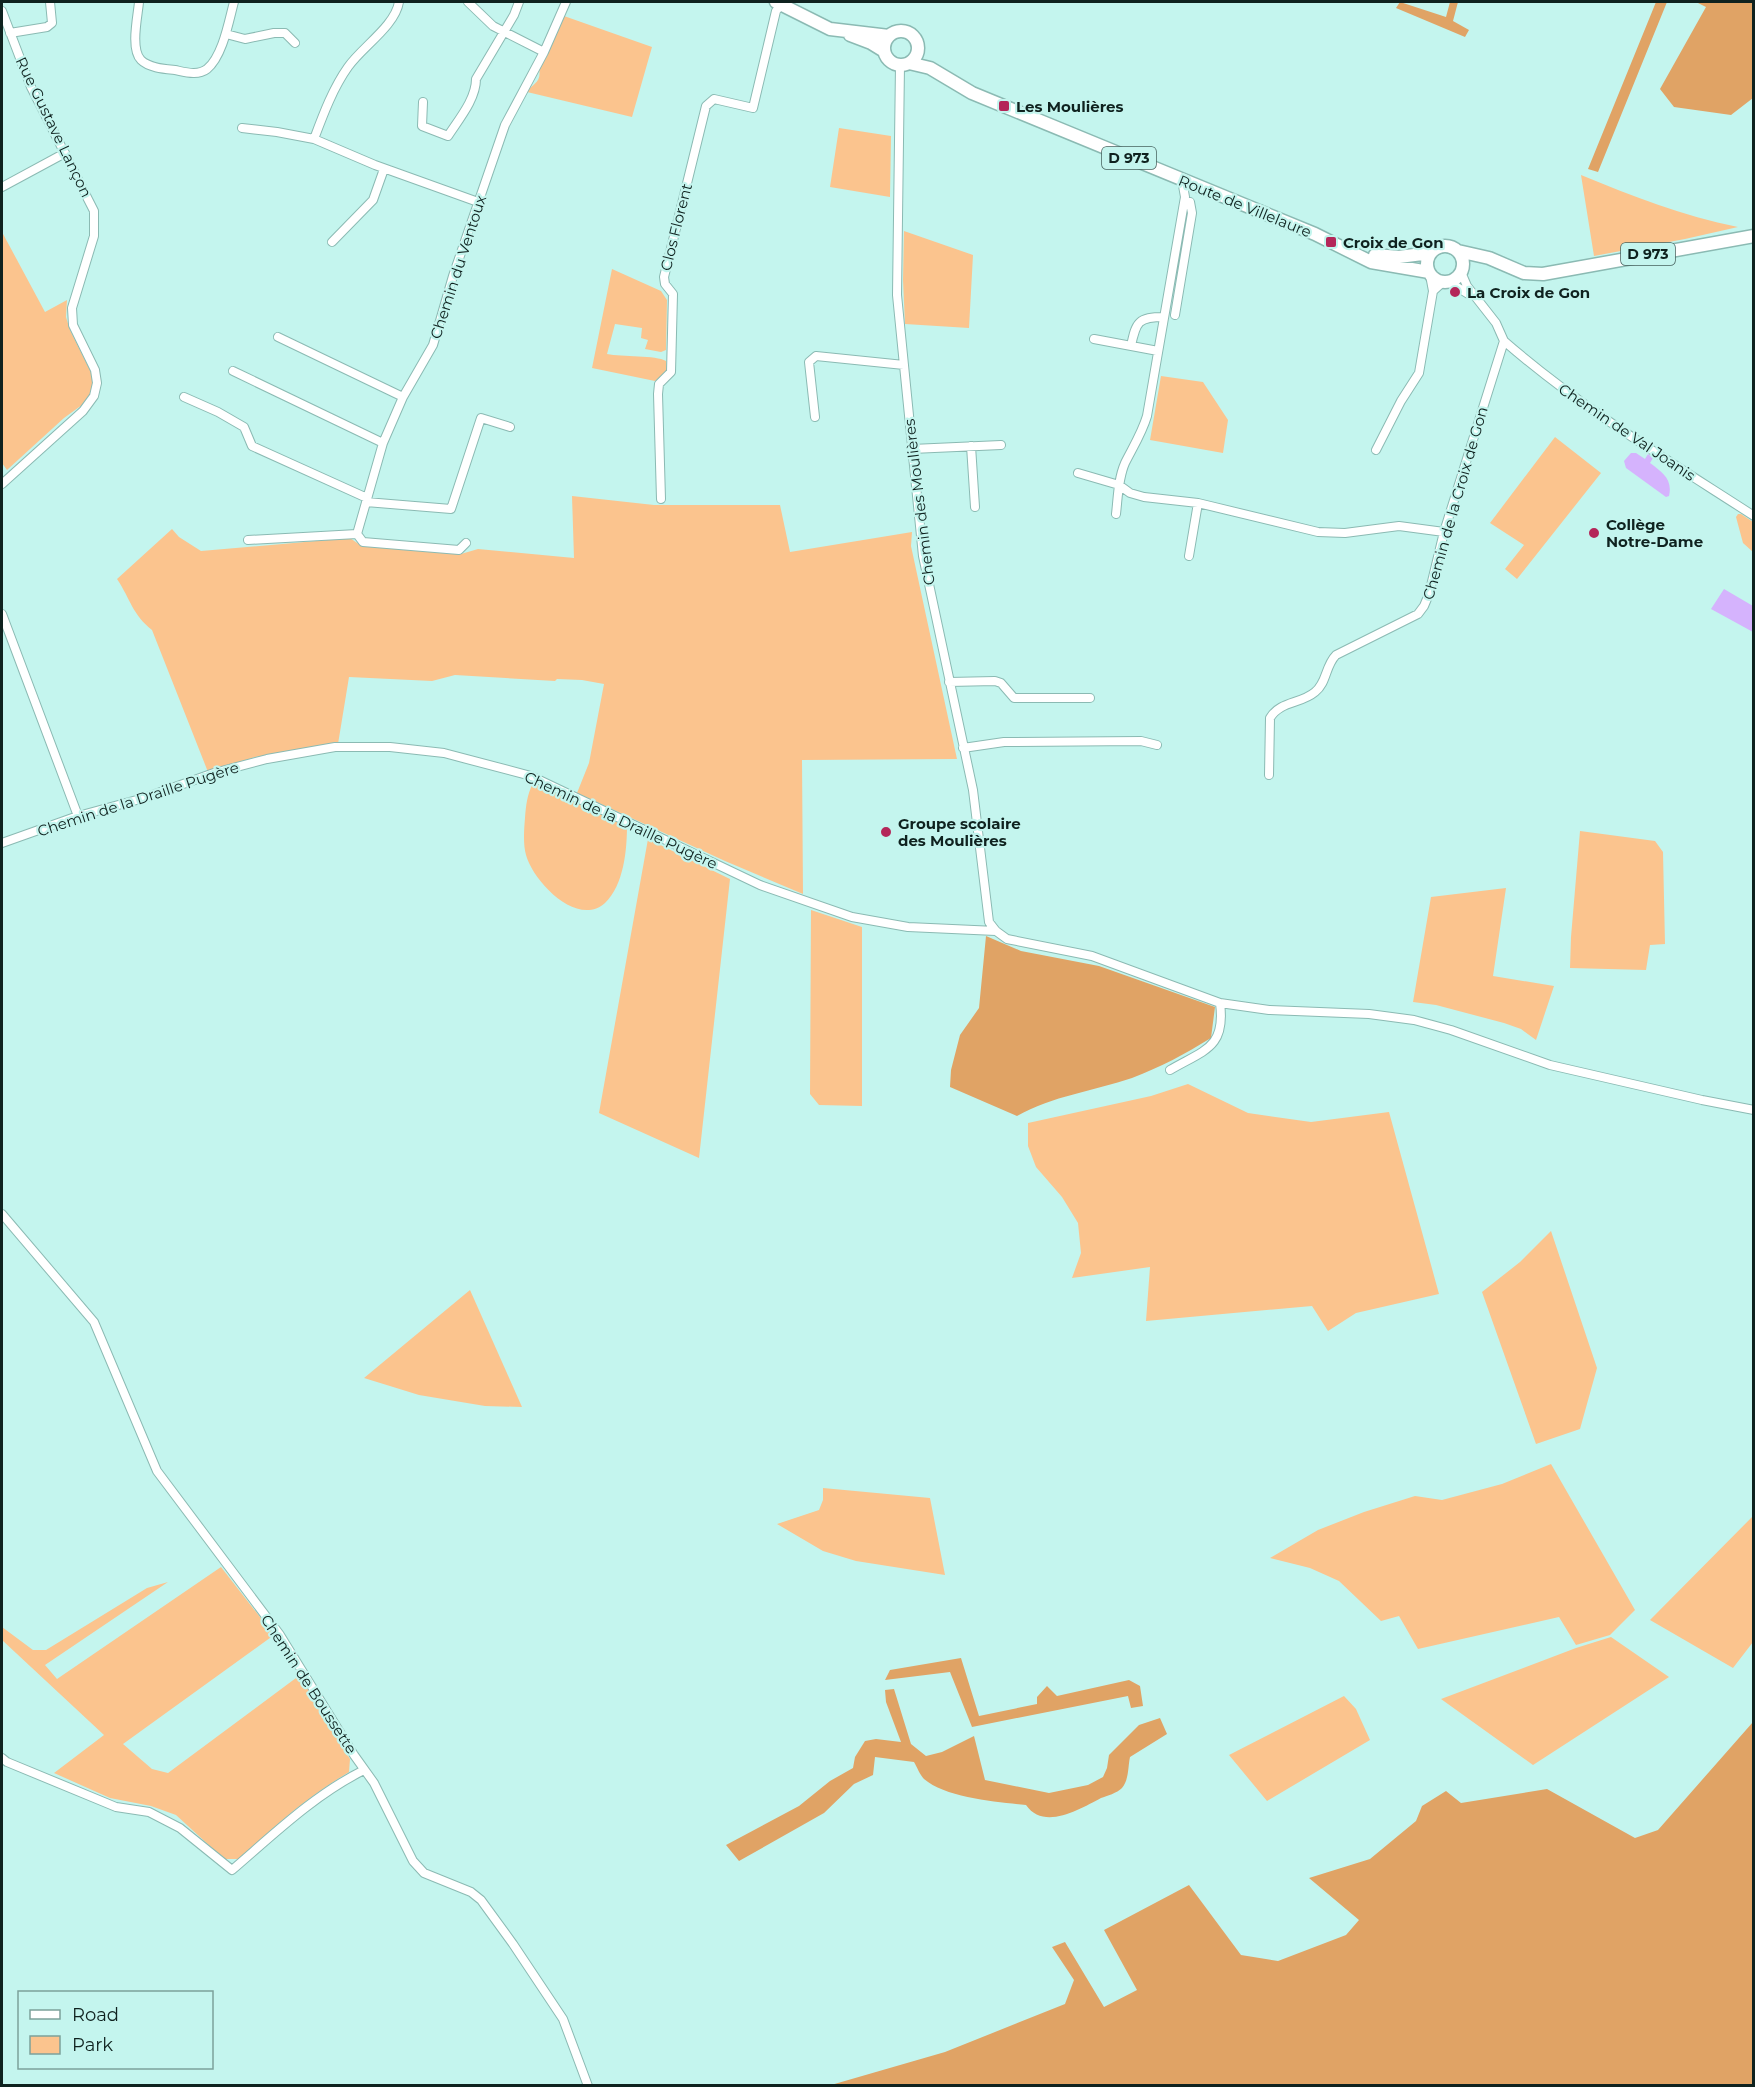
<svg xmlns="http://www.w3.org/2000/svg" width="1755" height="2087" font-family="Montserrat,sans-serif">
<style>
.green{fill:#fbc48e}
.forest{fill:#e0a365}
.water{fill:#d5b3fd}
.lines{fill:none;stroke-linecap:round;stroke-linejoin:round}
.minor-casing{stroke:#8bbab3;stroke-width:10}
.primary-casing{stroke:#8bbab3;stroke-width:15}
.minor{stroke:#fff;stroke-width:8}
.primary{stroke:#fff;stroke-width:12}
.poi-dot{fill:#b42659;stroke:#c4f5ee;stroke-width:2}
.labels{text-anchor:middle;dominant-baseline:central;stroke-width:4.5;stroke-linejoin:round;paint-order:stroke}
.shield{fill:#c4f5ee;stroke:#45615d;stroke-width:1.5}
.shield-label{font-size:14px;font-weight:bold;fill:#0f221f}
.poi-label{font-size:15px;font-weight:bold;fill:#0f221f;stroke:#c4f5ee;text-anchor:start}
.street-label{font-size:15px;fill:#0f221f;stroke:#c4f5ee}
</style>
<rect width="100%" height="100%" fill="#c4f5ee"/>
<!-- green -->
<path class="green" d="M 564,16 L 652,47 L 632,117 L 527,92 C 533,83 542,83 539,68 Z
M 839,128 L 891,136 L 890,197 L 830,187 Z
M 1581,175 C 1632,196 1683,216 1738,227 L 1685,239 L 1594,256 Z
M 904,231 L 973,255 L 969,328 L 905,324 L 903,280 Z
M 2,232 L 45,312 L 67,300 L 66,317 L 70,330 L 94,378 L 93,397 L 64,418 L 7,470 L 2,463 Z
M 612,269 L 661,291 L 667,300 L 666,350 L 661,352 L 645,349 L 648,340 L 641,338 L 642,328 L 615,324 L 607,354 C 622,357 656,355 666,361 L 667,371 L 655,381 L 592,368 Z
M 1161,376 L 1203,382 L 1228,420 L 1223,453 L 1150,440 Z
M 1555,437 L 1601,473 L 1517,579 L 1505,569 L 1524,545 L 1490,523 Z
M 572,496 L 654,505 L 780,505 L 790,552 L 912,532 L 911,546 L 957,759 L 802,760 L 803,894 L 725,861 L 577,793 L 589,763 L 604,684 L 582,680 L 557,679 L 555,681 L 455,675 L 432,681 L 349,677 L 338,744 L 255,757 L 208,772 L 152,630 C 132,614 131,600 117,579 L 172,529 L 179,537 L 201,551 L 350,538 L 360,545 L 461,554 L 478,549 L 574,558 Z
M 1738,514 L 1741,514 L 1753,522 L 1753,552 L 1743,543 L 1736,517 Z
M 533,783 L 627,825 C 627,850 624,885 605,903 C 577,928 533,881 526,855 C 523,844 524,830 525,818 C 526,805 527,795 533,783 Z
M 1580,831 L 1655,841 L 1663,852 L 1665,944 L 1650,945 L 1646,970 L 1570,968 L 1571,937 Z
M 648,839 L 730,879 L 699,1158 L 599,1113 Z
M 1506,888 L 1493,976 L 1554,986 L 1536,1040 L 1521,1029 L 1504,1023 L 1436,1005 L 1413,1002 L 1431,897 Z
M 811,910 L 862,927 L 862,1106 L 819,1105 L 810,1094 Z
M 1188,1084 L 1248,1113 L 1311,1122 L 1389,1112 L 1439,1294 L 1356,1313 L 1328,1331 L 1312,1306 L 1146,1321 L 1150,1267 L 1072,1278 L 1081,1253 L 1078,1223 L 1062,1197 L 1036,1167 L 1028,1146 L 1028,1123 L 1151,1096 Z
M 1551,1231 L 1597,1368 L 1580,1429 L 1536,1444 L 1482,1292 L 1520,1262 Z
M 470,1290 L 522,1407 L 485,1406 L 419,1395 L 364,1378 Z
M 1551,1464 L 1635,1610 L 1610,1635 L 1576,1645 L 1559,1617 L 1418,1649 L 1399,1616 L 1381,1621 L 1339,1581 L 1310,1568 L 1270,1558 L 1318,1530 L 1364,1512 L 1415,1496 L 1442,1500 L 1502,1484 Z
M 823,1488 L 930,1498 L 945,1575 L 856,1561 L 823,1551 L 777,1524 L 819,1510 L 823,1500 Z
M 1753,1516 L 1753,1642 L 1733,1668 L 1650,1620 Z
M 221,1567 L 274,1635 L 123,1744 L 152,1769 L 168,1773 L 300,1675 L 350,1759 L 349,1772 C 309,1796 273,1826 241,1859 L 224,1859 L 176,1815 L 151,1806 L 110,1798 L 54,1773 L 104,1735 L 2,1640 L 2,1627 L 33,1650 L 46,1650 L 147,1588 L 168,1582 L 45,1665 L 57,1679 Z
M 1611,1637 L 1669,1677 L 1533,1765 L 1441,1699 L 1576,1648 Z
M 1344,1696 L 1356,1709 L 1370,1740 L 1267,1801 L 1229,1755 Z"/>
<!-- forest -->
<path class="forest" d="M 1400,2 L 1446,17 L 1450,2 L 1458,2 L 1453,21 L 1469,30 L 1465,37 L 1396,8 Z
M 1656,2 L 1667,2 L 1598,172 L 1588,169 Z
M 1696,2 L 1753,2 L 1753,98 L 1731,115 L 1674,107 L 1660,89 L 1706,7 Z
M 986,936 L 1021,951 L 1099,966 L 1215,1007 L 1211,1038 C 1185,1054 1161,1067 1132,1078 C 1094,1091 1052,1096 1017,1116 L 950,1087 L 951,1070 L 960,1035 L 979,1008 Z
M 961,1658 L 979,1716 L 1037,1704 L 1037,1697 L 1047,1686 L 1057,1696 L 1129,1680 L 1140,1686 L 1143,1706 L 1131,1708 L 1128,1696 L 972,1727 L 950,1672 L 885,1680 L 890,1670 Z
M 894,1689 L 911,1744 L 926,1756 L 942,1752 L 974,1736 L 985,1780 L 1049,1793 L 1088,1785 L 1103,1777 L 1107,1768 L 1109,1755 L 1139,1725 L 1160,1718 L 1167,1734 L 1130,1757 C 1128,1766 1129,1780 1122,1788 C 1117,1793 1107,1796 1101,1798 C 1080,1809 1044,1831 1026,1805 C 998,1802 946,1798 924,1779 C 920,1775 917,1767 914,1762 L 875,1757 L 873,1775 L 854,1784 L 824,1813 L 739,1861 L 726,1845 L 799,1806 L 830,1781 L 853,1768 L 855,1757 L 865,1741 L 876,1739 L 901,1742 L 886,1702 L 885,1690 Z
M 1753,1722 L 1753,2085 L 831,2085 L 945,2052 L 1065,2004 L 1074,1980 L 1052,1947 L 1065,1942 L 1104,2007 L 1137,1990 L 1104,1930 L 1189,1885 L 1241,1955 L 1278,1961 L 1346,1935 L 1359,1920 L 1309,1878 L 1370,1859 L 1416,1821 L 1422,1806 L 1446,1791 L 1461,1803 L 1547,1789 L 1635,1838 L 1658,1830 Z"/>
<!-- water -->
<path class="water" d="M 1631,453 L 1636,453 L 1645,459 L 1648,454 L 1653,458 L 1650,463 C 1662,472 1673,479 1669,496 L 1666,497 L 1626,468 L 1624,461 Z
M 1724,589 L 1753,606 L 1753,632 L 1711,609 Z"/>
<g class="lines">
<!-- minor casing -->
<g class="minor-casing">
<path id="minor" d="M 139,2 C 138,15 130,49 141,60 C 149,68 165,69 175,70 C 185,72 198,76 207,69 C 223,56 229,20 234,2
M 399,2 C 395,26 362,47 348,67 C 333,88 323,115 314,139 L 375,165 L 478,202
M 468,2 L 493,26 L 544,52
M 2,11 L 31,87 L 94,211 L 94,236 L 72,308 L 73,325 L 95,370 L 97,383 L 94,396 L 83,411 L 2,484
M 10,33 L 47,27 L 52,23 L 50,2
M 226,34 L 245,39 L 274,33 L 285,33 L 295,43
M 900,65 L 897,295 L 923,556 L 973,790 L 989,922 L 996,931 L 1007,939 L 1092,956 L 1220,1003 L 1269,1010 L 1369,1014 L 1414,1020 L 1451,1030 L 1550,1065 L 1702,1100 L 1754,1110
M 423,102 L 422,126 L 448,136 C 459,119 476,99 476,79 L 514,15 L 519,2
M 242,128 L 277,132 L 314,139
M 2,187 L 65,153
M 332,242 L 373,200 L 384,169
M 1430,275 L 1433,291 L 1444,281
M 1447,281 L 1470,295
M 1175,315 L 1192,213 L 1190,202
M 278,337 L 403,397
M 1094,339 L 1158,351
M 1504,341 C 1581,408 1669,461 1754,516
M 1131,346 C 1136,322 1138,317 1164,317
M 233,371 L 383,443
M 184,397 L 218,412 L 244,427 L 252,446 L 367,498
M 815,417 L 809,362 L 816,356 L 904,365
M 971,446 L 975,507
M 912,449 L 1001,445
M 1376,450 L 1401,401 L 1419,373 L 1433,291
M 1078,473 L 1119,485 L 1130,493 L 1144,497 L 1198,503 L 1318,532 L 1345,533 L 1399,526 L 1444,532
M 661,499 L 658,394 L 659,384 L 671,372 L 673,294 L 665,284 L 664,277 L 706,106 L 714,99 L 753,108 L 776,11 L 781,5
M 366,502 L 451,509 L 481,418 L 510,427
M 1116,514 C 1118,497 1118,479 1125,463 C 1133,447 1142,433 1147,416 L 1185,197 L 1182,180
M 357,534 L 383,443 L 403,397 L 433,345 L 453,276 L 505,125 L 544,52 L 566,2
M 357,534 L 363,542 L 459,550 L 466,543
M 248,540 L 357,534
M 1189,556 L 1198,503
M 2,614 L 78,816
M 949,682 L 995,681 L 1001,683 L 1014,698 L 1090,698
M 963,748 L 1004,742 L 1141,741 L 1157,745
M 1269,775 L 1270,718 C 1280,701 1301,704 1315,692 C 1327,683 1325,666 1336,655 L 1418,614 L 1424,606 L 1429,594 L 1444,532 L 1504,341 L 1496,323 L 1467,286 L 1461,272
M 2,843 L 78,816 L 144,798 L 214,773 L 267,759 L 335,747 L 390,747 L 444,753 L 531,776 L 760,885 L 852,917 L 908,927 L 996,931
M 1170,1070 C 1204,1050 1226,1048 1220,1003
M 2,1214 L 94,1322 L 157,1471 L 280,1635 L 354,1755 L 374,1783 L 413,1861 L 424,1873 L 471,1892 L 481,1900 L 513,1944 L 563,2019 L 588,2086
M 2,1758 L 7,1762 L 116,1807 L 149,1812 L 180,1828 L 232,1870 C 274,1834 314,1795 364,1770"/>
</g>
<!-- primary casing -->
<g class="primary-casing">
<path id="primary" d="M 776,2 L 830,29 L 889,36
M884 48a17 17 0 1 1 34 0a17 17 0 1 1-34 0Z
M 850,35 L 871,43 L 884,51
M 909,63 L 930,68 L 972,93 L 1315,234 L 1371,262 L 1429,272
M1427 264a18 18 0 1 1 36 0a18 18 0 1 1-36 0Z
M 1458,251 L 1489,258 L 1524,273 L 1543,274 L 1754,236
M 1375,255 L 1399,257 L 1430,253"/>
</g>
<!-- minor -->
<use href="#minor" class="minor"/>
<!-- primary -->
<use href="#primary" class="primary"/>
</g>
<!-- markers -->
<g class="poi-dot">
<rect x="998" y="100" width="12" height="12" rx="3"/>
<rect x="1325" y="236" width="12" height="12" rx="3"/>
<circle cx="1455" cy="292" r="6"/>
<circle cx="1594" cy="533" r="6"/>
<circle cx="886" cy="832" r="6"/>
</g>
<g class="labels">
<!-- shield labels -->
<g class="shield">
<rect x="1102" y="147" width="54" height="22" rx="4.5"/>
<rect x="1621" y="243" width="54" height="22" rx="4.5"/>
</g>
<g class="shield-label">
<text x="1129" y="158">D 973</text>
<text x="1648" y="254">D 973</text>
</g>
<!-- poi labels -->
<g class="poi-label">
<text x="1016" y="106">Les Moulières</text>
<text x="1343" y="242">Croix de Gon</text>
<text x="1467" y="292">La Croix de Gon</text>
<text x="1606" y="524">Collège<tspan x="1606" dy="17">Notre-Dame</tspan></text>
<text x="898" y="823">Groupe scolaire<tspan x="898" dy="17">des Moulières</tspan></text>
</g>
<!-- street labels -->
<g class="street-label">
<text transform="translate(54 127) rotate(64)">Rue Gustave Lançon</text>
<text transform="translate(1245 206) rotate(22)">Route de Villelaure</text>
<text transform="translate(676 227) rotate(-76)">Clos Florent</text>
<text transform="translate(458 267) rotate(-72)">Chemin du Ventoux</text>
<text transform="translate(1627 432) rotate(34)">Chemin de Val Joanis</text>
<text transform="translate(919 502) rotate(-97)">Chemin des Moulières</text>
<text transform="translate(1455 503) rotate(-74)">Chemin de la Croix de Gon</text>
<text transform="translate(138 799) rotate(-18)">Chemin de la Draille Pugère</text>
<text transform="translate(621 820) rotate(25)">Chemin de la Draille Pugère</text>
<text transform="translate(309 1684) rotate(57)">Chemin de Boussette</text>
</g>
</g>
<!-- border -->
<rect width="1755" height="2087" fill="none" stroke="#0f221f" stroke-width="6"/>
<!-- legend -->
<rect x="18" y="1991" width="195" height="78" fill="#c4f5ee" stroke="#7ca19b" stroke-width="1.5"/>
<rect x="30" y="2010" width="30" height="9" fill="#ffffff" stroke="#7ca19b" stroke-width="1.5"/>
<text x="72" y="2021" font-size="18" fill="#0f221f">Road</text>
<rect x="30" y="2036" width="30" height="18" fill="#fbc48e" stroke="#7ca19b" stroke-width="1.5"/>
<text x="72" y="2051" font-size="18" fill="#0f221f">Park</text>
</svg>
